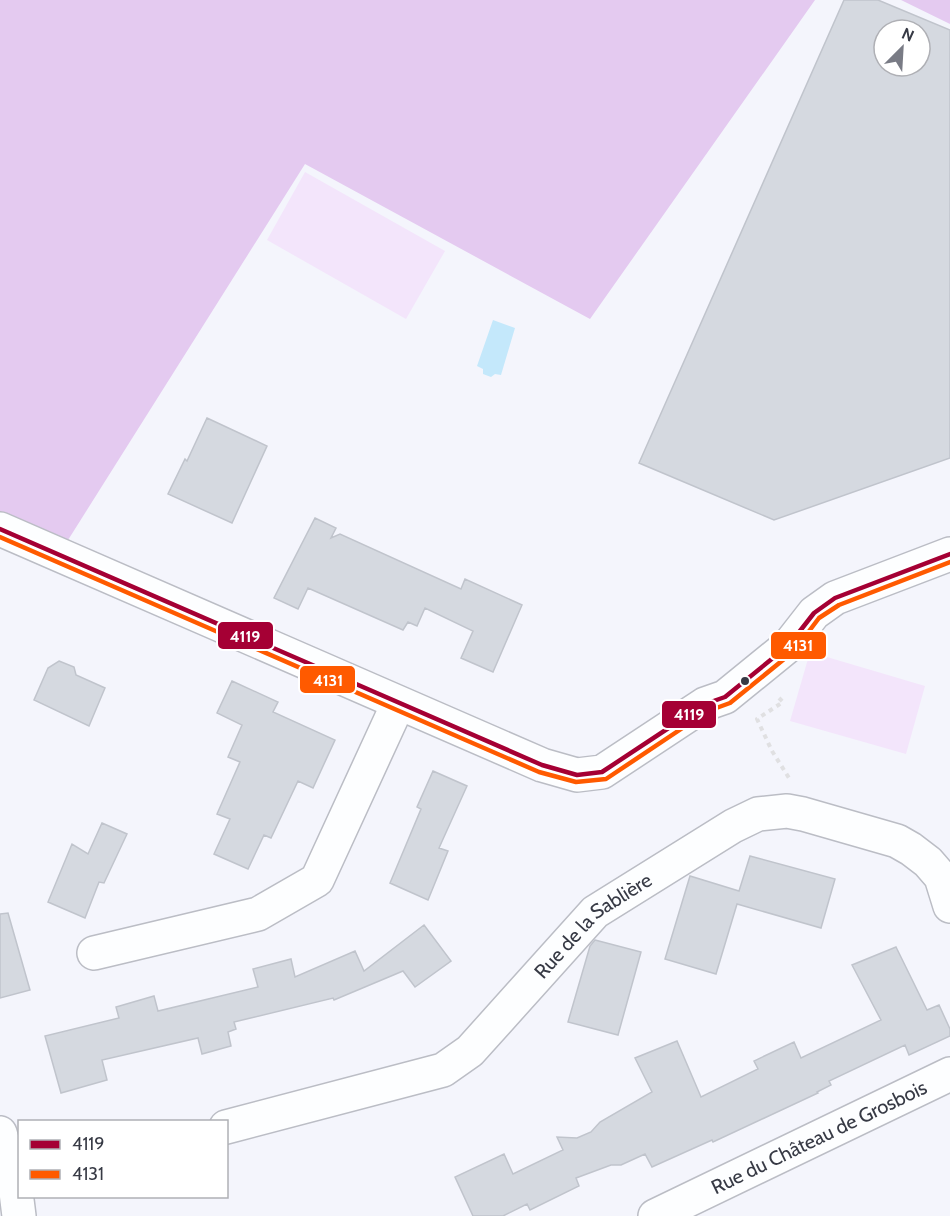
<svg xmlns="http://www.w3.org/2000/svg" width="950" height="1216" font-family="Cabin,sans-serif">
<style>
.green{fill:#f3e5fb}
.forest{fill:#e4caf0}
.water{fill:#c4e8fb}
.building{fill:#d5d9e0;stroke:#c0c4cc;stroke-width:1.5;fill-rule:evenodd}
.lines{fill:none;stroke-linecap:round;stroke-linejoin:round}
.street-casing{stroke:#bbbdc5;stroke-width:36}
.path{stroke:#e0e0e2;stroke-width:4;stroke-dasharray:4.5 4.5;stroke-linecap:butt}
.street{stroke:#fdfeff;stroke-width:33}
.bus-1-casing{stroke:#fff;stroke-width:9}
.bus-2-casing{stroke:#fff;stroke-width:9}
.bus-1{stroke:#a50034;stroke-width:4.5}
.bus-2{stroke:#ff5a00;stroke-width:4.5}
.bus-dot{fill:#373a45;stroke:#fff;stroke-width:2}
.labels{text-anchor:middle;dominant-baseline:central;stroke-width:5;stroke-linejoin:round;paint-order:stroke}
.street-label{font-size:20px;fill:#373a45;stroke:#fff}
.line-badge{stroke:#fff;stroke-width:2}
.badge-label{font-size:16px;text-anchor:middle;font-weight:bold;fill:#fff}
</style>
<rect width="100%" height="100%" fill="#f4f5fc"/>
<!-- green -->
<path class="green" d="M 305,172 L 445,251 L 406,319 L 267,240 Z
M 810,652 L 925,686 L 906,754 L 790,721 Z"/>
<!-- forest -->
<path class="forest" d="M 0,0 L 815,0 L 590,319 L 305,164 L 63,548 L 0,519 Z
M 901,0 L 950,0 L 950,24 Z"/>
<!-- water -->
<path class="water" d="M 493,320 L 515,328 L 501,375 L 495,374 L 491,377 L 483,374 L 483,369 L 477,366 Z"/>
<!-- building -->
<path class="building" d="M 844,0 L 878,0 L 950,30 L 950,458 L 774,520 L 639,463 ZM 884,30 L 920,30 L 920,66 L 884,66 Z
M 207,418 L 267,446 L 232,523 L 168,494 L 185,459 L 187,461 Z
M 315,518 L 336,528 L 331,538 L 340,534 L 461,589 L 465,579 L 522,605 L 493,672 L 461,658 L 473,631 L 425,608 L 417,626 L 408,622 L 403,630 L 308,588 L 298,609 L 274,598 Z
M 59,661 L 74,667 L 76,675 L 105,688 L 89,726 L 34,700 L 48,668 Z
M 232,681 L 278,702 L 273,712 L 335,740 L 313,788 L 298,781 L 271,838 L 264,835 L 248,869 L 214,854 L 230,819 L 217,814 L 240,762 L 228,757 L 242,725 L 217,713 Z
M 433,771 L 467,786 L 439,848 L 448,851 L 428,900 L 390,883 L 421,809 L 417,807 Z
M 102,823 L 127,834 L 104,883 L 99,882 L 85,918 L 48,902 L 72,844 L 88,854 Z
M 750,856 L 835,879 L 821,928 L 737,904 L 716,974 L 665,959 L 690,876 L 739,891 Z
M 8,913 L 30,990 L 0,998 L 0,914 Z
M 424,925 L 451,961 L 415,987 L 403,971 L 334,1000 L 333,998 L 234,1022 L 236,1029 L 228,1032 L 231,1046 L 202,1054 L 198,1038 L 102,1060 L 107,1080 L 61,1093 L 45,1036 L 119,1018 L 116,1007 L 154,996 L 158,1011 L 258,987 L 253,969 L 291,959 L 295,977 L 355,951 L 364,971 Z
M 595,940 L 641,952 L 618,1035 L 568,1022 L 590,946 Z
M 896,947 L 927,1010 L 939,1005 L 950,1029 L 950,1036 L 909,1055 L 905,1045 L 829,1081 L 831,1085 L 817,1092 L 818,1093 L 713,1142 L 712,1140 L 652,1167 L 645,1154 L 621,1165 L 611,1165 L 576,1178 L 579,1186 L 530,1210 L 527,1204 L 503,1216 L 473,1216 L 455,1177 L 504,1154 L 513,1174 L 563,1150 L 557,1137 L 577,1138 L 591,1132 L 600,1122 L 652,1092 L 635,1058 L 677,1041 L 701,1097 L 758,1069 L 754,1061 L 794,1042 L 801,1058 L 881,1020 L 852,965 Z"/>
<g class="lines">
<!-- street casing -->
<g class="street-casing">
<g id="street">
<path d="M 0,529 L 542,765 L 577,775 L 602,772 L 705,704 L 725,697 L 789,645 L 814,613 L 835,598 L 950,554"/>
<path d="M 94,953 L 258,914 L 317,880 L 398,704"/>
<path id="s1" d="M 226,1127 L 443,1070 L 470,1051 L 595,912 L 733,826 L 758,814 L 787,811 L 803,814 L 897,841 L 911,849 L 928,862 L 941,877 L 950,906"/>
<path d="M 0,1133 L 15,1184"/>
<path d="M 19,1216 L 15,1184 L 20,1183"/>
<path id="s2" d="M 655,1216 L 950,1074"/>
</g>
</g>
<!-- path -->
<path class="path" d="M 779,698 L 783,702 L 757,719 L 772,751 L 789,778"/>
<!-- street -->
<use href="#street" class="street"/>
<!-- bus-1 casing -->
<g class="bus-1-casing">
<path id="bus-1" d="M 0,529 L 542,765 L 577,775 L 602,772 L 705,704 L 725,697 L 789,645 L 814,613 L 835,598 L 950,554"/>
</g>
<!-- bus-2 casing -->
<g class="bus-2-casing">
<path id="bus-2" d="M 0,537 L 539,772 L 576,782 L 606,779 L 708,711 L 730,703 L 794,651 L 819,618 L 839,605 L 950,562"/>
</g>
<!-- bus-1 -->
<use href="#bus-1" class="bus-1"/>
<!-- bus-2 -->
<use href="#bus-2" class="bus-2"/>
</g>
<!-- markers -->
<circle class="bus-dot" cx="745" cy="681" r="5"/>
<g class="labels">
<!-- street labels -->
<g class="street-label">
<text stroke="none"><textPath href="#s1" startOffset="434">Rue de la Sablière</textPath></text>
<text stroke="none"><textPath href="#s2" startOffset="182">Rue du Château de Grosbois</textPath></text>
</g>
</g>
<g class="line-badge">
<rect x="217" y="621" width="57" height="29" rx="6" fill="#a50034"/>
<rect x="770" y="631" width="57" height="29" rx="6" fill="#ff5a00"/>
<rect x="299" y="665" width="57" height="29" rx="6" fill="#ff5a00"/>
<rect x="661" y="700" width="56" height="29" rx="6" fill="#a50034"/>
</g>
<g class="badge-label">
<text x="245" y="642">4119</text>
<text x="798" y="651">4131</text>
<text x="328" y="686">4131</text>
<text x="689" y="720">4119</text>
</g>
<!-- legend -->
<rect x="18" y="1120" width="210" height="78" fill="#ffffff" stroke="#afb0b5" stroke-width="1.5"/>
<rect x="30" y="1140" width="30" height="9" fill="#a50034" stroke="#afb0b5" stroke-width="1.5"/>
<text x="72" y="1150" font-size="18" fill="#373a45">4119</text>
<rect x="30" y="1170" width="30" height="9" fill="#ff5a00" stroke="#afb0b5" stroke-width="1.5"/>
<text x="72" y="1180" font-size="18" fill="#373a45">4131</text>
<!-- north arrow -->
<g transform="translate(902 48) rotate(24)"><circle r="28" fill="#ffffff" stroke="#afb0b5" stroke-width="1.5"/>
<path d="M0-4.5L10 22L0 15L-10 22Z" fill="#797b85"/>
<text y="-9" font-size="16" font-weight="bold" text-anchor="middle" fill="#373a45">N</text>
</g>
</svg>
